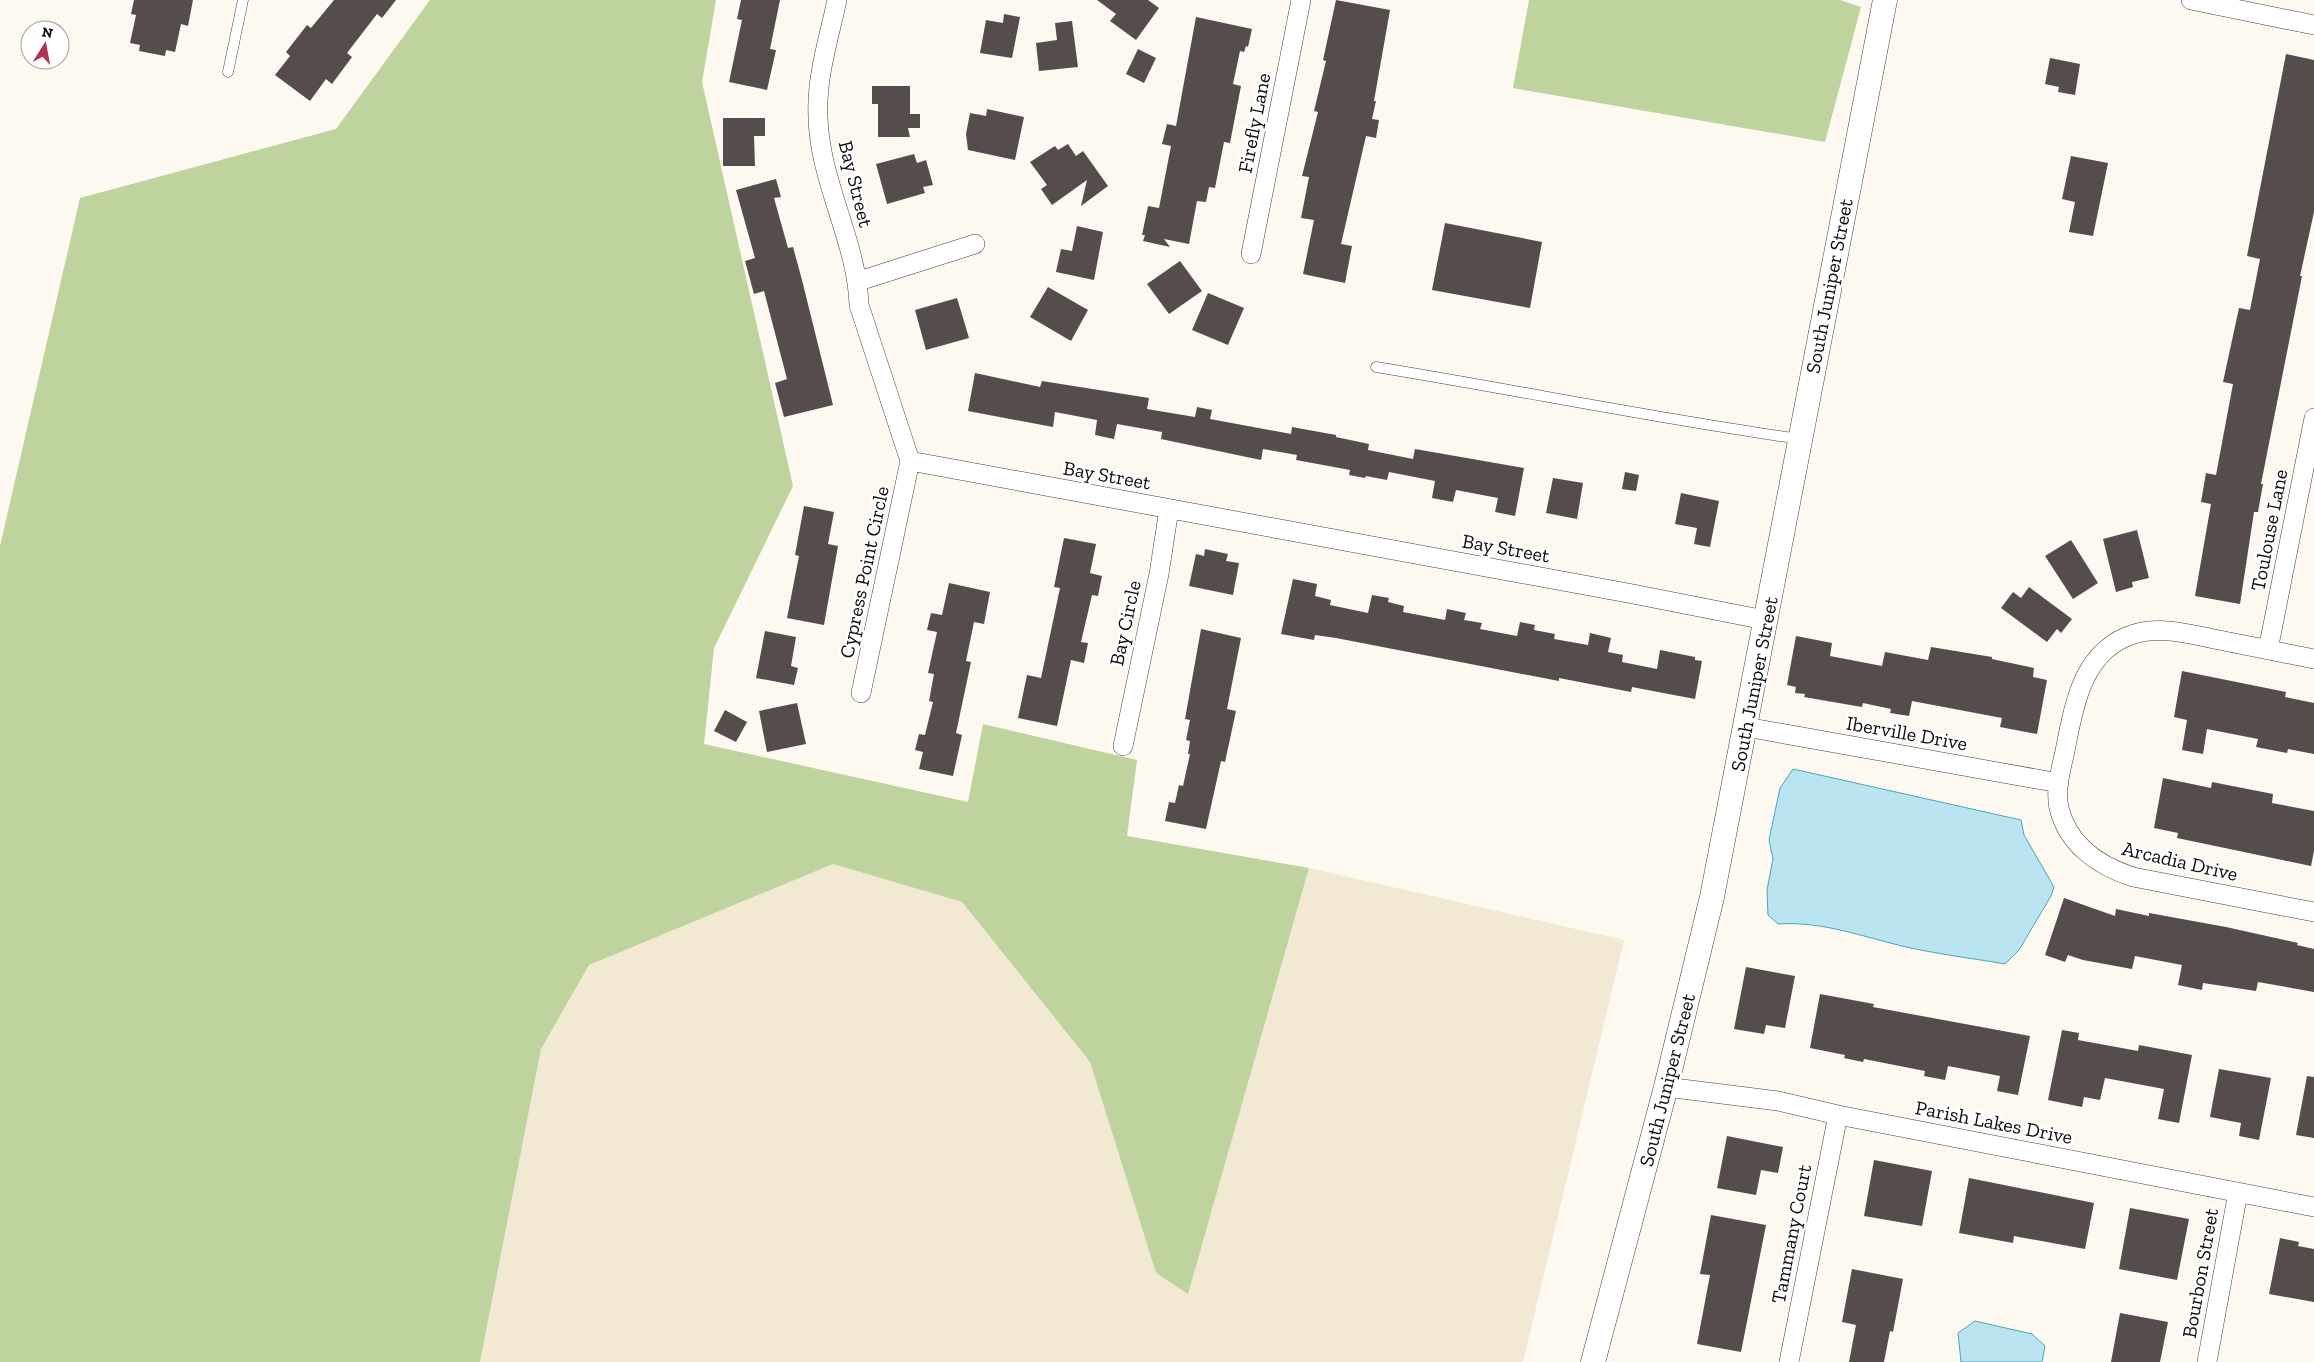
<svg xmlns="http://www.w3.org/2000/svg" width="2314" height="1362" font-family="'Zilla Slab',serif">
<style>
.farmland{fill:#f1e9d2}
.forest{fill:#bfd39e}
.water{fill:#bae4ef;stroke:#49a4be}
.building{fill:#554d4b}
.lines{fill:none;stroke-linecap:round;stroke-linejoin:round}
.service-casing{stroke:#404040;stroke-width:11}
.minor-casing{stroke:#404040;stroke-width:20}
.tertiary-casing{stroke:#404040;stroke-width:25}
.service{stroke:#fff;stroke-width:10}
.minor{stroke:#fff;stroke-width:19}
.tertiary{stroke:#fff;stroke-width:24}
.labels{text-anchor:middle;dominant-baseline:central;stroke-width:5;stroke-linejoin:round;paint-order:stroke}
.street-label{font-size:20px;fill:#0d0d0d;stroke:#fff}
</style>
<rect width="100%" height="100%" fill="#fdf8f0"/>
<!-- farmland -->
<path class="farmland" d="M 833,864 L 962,902 L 1090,1062 L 1156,1273 L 1188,1293 L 1309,868 L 1624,940 L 1523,1362 L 480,1362 L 541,1049 L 589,965 Z"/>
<!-- forest -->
<path class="forest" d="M 430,0 L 716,0 L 702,82 L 793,486 L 714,648 L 704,744 L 968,802 L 983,724 L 1137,760 L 1127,836 L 1309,868 L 1188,1294 L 1156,1273 L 1090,1062 L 962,902 L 833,864 L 589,965 L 541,1049 L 480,1362 L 0,1362 L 0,546 L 80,198 L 336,129 Z
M 1529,0 L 1840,0 L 1861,7 L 1825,142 L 1513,88 Z"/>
<!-- water -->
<path class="water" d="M 1793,769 L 2021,820 L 2024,835 L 2054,887 L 2051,896 L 2019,950 L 2005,964 C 1971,958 1936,954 1902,946 C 1861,936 1821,921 1778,924 L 1768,915 L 1767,890 L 1773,859 L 1769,840 L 1780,788 Z
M 1975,1321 L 2032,1334 L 2045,1346 L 2042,1362 L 1961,1362 L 1958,1333 Z"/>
<!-- building -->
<path class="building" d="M 134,0 L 193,0 L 188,26 L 181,24 L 175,52 L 166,50 L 165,56 L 139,51 L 140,45 L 130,43 L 136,15 L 131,14 Z
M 334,0 L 396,0 L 382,18 L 377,14 L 347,53 L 352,57 L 332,84 L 326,79 L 310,101 L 275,75 L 290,56 L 286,52 L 307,25 L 311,28 Z
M 741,0 L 780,0 L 770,49 L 776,50 L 767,90 L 729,82 L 742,20 L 737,19 Z
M 1097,0 L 1148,0 L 1159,8 L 1136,40 L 1110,21 L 1116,14 Z
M 1336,0 L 1390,10 L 1374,101 L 1376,101 L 1372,119 L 1379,120 L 1376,138 L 1366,136 L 1341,244 L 1352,246 L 1345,283 L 1303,274 L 1314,220 L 1301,218 L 1309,177 L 1302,176 L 1318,112 L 1314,111 L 1326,61 L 1323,60 Z
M 1004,14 L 1020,17 L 1012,58 L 980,53 L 986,20 L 1003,23 Z
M 1196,17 L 1252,29 L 1248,47 L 1246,46 L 1244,52 L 1240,51 L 1233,84 L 1241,86 L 1230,143 L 1224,142 L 1215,188 L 1209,187 L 1206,202 L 1197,201 L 1189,244 L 1164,239 L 1170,247 L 1143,241 L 1145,235 L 1142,235 L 1148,206 L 1159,208 L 1171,146 L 1162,144 L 1167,124 L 1176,126 Z
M 1072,21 L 1078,67 L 1039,71 L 1036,43 L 1057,40 L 1055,23 Z
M 1138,49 L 1156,58 L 1144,83 L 1126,74 Z
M 2286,54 L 2314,60 L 2314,212 L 2300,276 L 2302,276 L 2261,484 L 2263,484 L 2258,512 L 2254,512 L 2240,604 L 2195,596 L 2211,504 L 2201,502 L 2206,473 L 2216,475 L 2233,384 L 2223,382 L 2239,308 L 2250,310 L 2260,259 L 2247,256 Z
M 2050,58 L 2080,64 L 2075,95 L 2058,92 L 2059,87 L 2045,84 Z
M 872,86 L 910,86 L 910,114 L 920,114 L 920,128 L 908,128 L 910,137 L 878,137 L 878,104 L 872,104 Z
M 987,109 L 1024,117 L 1015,160 L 968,150 L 966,134 L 970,113 L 986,116 Z
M 723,118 L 765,118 L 765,136 L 754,136 L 755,166 L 723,166 Z
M 1068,144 L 1076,156 L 1083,151 L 1108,186 L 1081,206 L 1087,180 L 1052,205 L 1041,189 L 1047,185 L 1030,162 L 1055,146 L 1058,150 Z
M 914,154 L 917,163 L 926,160 L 933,185 L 923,187 L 925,193 L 887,204 L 876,164 Z
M 2071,156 L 2108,163 L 2093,236 L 2069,232 L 2075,202 L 2062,199 Z
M 776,179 L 781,197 L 774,198 L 788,248 L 793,247 L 802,280 L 833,405 L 784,417 L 775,383 L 787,379 L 764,291 L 754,294 L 745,261 L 755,258 L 736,190 Z
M 1445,223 L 1542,242 L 1530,308 L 1432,290 Z
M 1077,226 L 1103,232 L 1094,280 L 1056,272 L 1061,249 L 1072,251 Z
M 1180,261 L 1202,291 L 1169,314 L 1147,284 Z
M 1048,287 L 1088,310 L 1071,341 L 1030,317 Z
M 1208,293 L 1244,308 L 1228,345 L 1192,330 Z
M 957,298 L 969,338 L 926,350 L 915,310 Z
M 975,373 L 1040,387 L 1042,381 L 1149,398 L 1147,409 L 1195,417 L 1197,407 L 1212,410 L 1210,419 L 1291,434 L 1292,427 L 1336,435 L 1336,437 L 1369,444 L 1368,450 L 1413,459 L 1415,449 L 1524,468 L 1515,516 L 1495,512 L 1498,498 L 1456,490 L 1453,502 L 1432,498 L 1435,481 L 1389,472 L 1387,480 L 1366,476 L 1365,478 L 1349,475 L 1350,470 L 1296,460 L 1297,455 L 1263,449 L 1261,460 L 1161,439 L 1162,432 L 1117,424 L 1114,439 L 1095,435 L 1097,420 L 1055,412 L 1053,427 L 968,411 Z
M 1625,472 L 1639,475 L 1636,491 L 1622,489 Z
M 1553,478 L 1583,483 L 1577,519 L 1546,513 Z
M 1681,493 L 1719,501 L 1710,547 L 1694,544 L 1697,528 L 1675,524 Z
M 804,506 L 834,512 L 828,544 L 838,546 L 824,625 L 787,618 L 799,556 L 795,555 Z
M 2137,530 L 2149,578 L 2132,582 L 2133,587 L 2116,592 L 2103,539 Z
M 1064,538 L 1096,544 L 1090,573 L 1102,576 L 1098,596 L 1092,595 L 1081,642 L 1088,643 L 1084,663 L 1071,660 L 1057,726 L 1018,718 L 1027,675 L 1041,678 L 1060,588 L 1054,587 Z
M 2071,540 L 2098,583 L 2073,599 L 2045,556 Z
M 1205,549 L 1228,554 L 1226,561 L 1239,563 L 1233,595 L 1189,586 L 1196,554 L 1204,556 Z
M 1293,579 L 1317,584 L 1315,596 L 1331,600 L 1330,605 L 1368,613 L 1372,595 L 1389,598 L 1388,602 L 1404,606 L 1403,612 L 1445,620 L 1447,609 L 1466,613 L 1464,620 L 1482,623 L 1480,629 L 1517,636 L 1520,622 L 1535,625 L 1534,630 L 1555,634 L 1554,639 L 1588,645 L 1590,633 L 1611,638 L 1608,652 L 1623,655 L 1622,662 L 1657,669 L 1660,650 L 1695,657 L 1695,660 L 1702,661 L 1695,699 L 1632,687 L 1631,692 L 1559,678 L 1559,681 L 1336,638 L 1315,635 L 1314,640 L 1281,634 Z
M 949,583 L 990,592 L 984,624 L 974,622 L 966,661 L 971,662 L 956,733 L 962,735 L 953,776 L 919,769 L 923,752 L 915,750 L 919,734 L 925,735 L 933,702 L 929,701 L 934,674 L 928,673 L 937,632 L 927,630 L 931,613 L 942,615 Z
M 2029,587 L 2072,619 L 2061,633 L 2057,629 L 2047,642 L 2001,608 L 2013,592 L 2021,598 Z
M 1201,629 L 1241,638 L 1227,709 L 1236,711 L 1225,762 L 1221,761 L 1206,829 L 1165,821 L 1169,802 L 1175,803 L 1179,785 L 1183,786 L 1190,754 L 1188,754 L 1190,741 L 1186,740 L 1190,720 L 1185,719 Z
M 765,631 L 796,637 L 791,666 L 798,668 L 794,685 L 756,678 Z
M 1796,636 L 1832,643 L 1830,656 L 1882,666 L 1885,652 L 1928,660 L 1931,647 L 1992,657 L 1992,659 L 2034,668 L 2033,677 L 2047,680 L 2037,734 L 2000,727 L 2002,718 L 1912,701 L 1909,716 L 1890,713 L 1891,709 L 1863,703 L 1862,707 L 1804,697 L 1805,694 L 1795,693 L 1796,687 L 1787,685 Z
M 2182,671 L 2286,692 L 2285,697 L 2314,703 L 2314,754 L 2288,749 L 2287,753 L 2256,747 L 2258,739 L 2207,729 L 2203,754 L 2182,750 L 2187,720 L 2174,717 Z
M 797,703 L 806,744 L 767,752 L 759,711 Z
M 725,710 L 747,722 L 736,742 L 714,731 Z
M 2163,778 L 2211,788 L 2212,782 L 2273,794 L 2272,803 L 2314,811 L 2314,851 L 2311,866 L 2177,838 L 2178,833 L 2154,828 Z
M 2064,898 L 2115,916 L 2116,909 L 2149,916 L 2149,913 L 2226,927 L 2298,943 L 2297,945 L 2314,949 L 2314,992 L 2258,982 L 2256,991 L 2203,983 L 2202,990 L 2178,985 L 2182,965 L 2135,956 L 2132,969 L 2083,960 L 2068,955 L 2065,962 L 2045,955 Z
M 1746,967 L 1795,976 L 1785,1028 L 1766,1025 L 1764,1034 L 1734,1029 Z
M 1820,994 L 1874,1004 L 1873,1007 L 2030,1036 L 2018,1095 L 1997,1091 L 2000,1076 L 1948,1066 L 1945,1080 L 1924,1076 L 1925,1071 L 1864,1059 L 1863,1062 L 1844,1058 L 1845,1055 L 1810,1048 Z
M 2062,1030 L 2079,1033 L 2078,1040 L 2138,1051 L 2139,1045 L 2192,1055 L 2179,1123 L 2158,1119 L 2164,1089 L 2105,1078 L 2100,1100 L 2084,1097 L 2082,1107 L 2048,1100 Z
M 2219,1069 L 2271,1078 L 2259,1140 L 2239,1136 L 2241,1123 L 2210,1117 Z
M 2307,1076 L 2314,1077 L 2314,1138 L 2296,1135 Z
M 1727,1136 L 1783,1147 L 1778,1173 L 1761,1170 L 1756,1195 L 1717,1188 Z
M 1874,1160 L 1932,1171 L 1922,1226 L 1864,1216 Z
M 1969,1178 L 2094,1203 L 2085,1249 L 2014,1236 L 2013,1243 L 1959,1233 Z
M 2130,1208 L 2189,1219 L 2177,1280 L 2119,1269 Z
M 1711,1215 L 1766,1225 L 1741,1352 L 1697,1344 L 1710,1275 L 1700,1274 Z
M 2280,1238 L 2299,1242 L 2298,1246 L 2314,1249 L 2314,1302 L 2269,1294 Z
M 1852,1269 L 1903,1279 L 1893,1332 L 1890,1331 L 1884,1362 L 1849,1362 L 1856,1325 L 1842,1322 Z
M 2120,1313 L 2168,1322 L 2160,1362 L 2111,1362 Z"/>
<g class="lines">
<!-- service casing -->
<g class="service-casing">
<path id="service" d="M 228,72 L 243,0
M 1376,367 C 1517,390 1658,419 1800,439"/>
</g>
<!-- minor casing -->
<g class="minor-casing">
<path id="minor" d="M 837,0 C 829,38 816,78 818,116 C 819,181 857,241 859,305 L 910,461 L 1633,594 L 1765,620
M 2191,0 L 2314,25
M 1251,254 L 1301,0
M 859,281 L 975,244
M 2268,650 L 2314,418
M 2314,659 C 2284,653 2254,647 2224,641 C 2196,636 2164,625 2134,634 C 2082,650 2074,706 2065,751 C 2061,769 2055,790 2059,808 C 2068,845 2099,866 2133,877 L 2314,912
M 861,693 L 910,461
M 1746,727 L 2059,783
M 1123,746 L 1159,574 L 1169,509
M 1666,1087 L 1778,1101 L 1838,1115 L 2314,1207
M 1789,1362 L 1838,1115
M 2207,1362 L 2238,1192"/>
</g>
<!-- tertiary casing -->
<g class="tertiary-casing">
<path id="tertiary" d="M 1593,1362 L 1666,1087 L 1712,897 L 1885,0"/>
</g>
<!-- service -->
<use href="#service" class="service"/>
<!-- minor -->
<use href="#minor" class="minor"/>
<!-- tertiary -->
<use href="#tertiary" class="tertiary"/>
</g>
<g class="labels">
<!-- street labels -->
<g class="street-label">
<text transform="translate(1254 123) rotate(-79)">Firefly Lane</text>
<text transform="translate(856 184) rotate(76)">Bay Street</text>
<text transform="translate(1829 286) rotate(-79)">South Juniper Street</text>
<text transform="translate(1107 475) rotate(10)">Bay Street</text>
<text transform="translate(2269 530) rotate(-79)">Toulouse Lane</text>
<text transform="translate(1506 548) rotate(10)">Bay Street</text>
<text transform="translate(864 572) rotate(-78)">Cypress Point Circle</text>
<text transform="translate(1125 623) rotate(-78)">Bay Circle</text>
<text transform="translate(1754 684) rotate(-79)">South Juniper Street</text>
<text transform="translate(1907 733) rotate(10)">Iberville Drive</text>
<text transform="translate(2180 861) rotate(13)">Arcadia Drive</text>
<text transform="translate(1667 1080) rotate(-76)">South Juniper Street</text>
<text transform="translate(1994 1122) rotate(11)">Parish Lakes Drive</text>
<text transform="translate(1791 1234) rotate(-79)">Tammany Court</text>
<text transform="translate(2200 1273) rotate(-80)">Bourbon Street</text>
</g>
</g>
<!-- north arrow -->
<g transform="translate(45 45) rotate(11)"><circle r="24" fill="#ffffff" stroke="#9e9e9e"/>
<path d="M0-4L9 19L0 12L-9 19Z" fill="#ae3550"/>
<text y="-8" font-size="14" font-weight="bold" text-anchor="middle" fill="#0d0d0d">N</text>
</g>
</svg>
